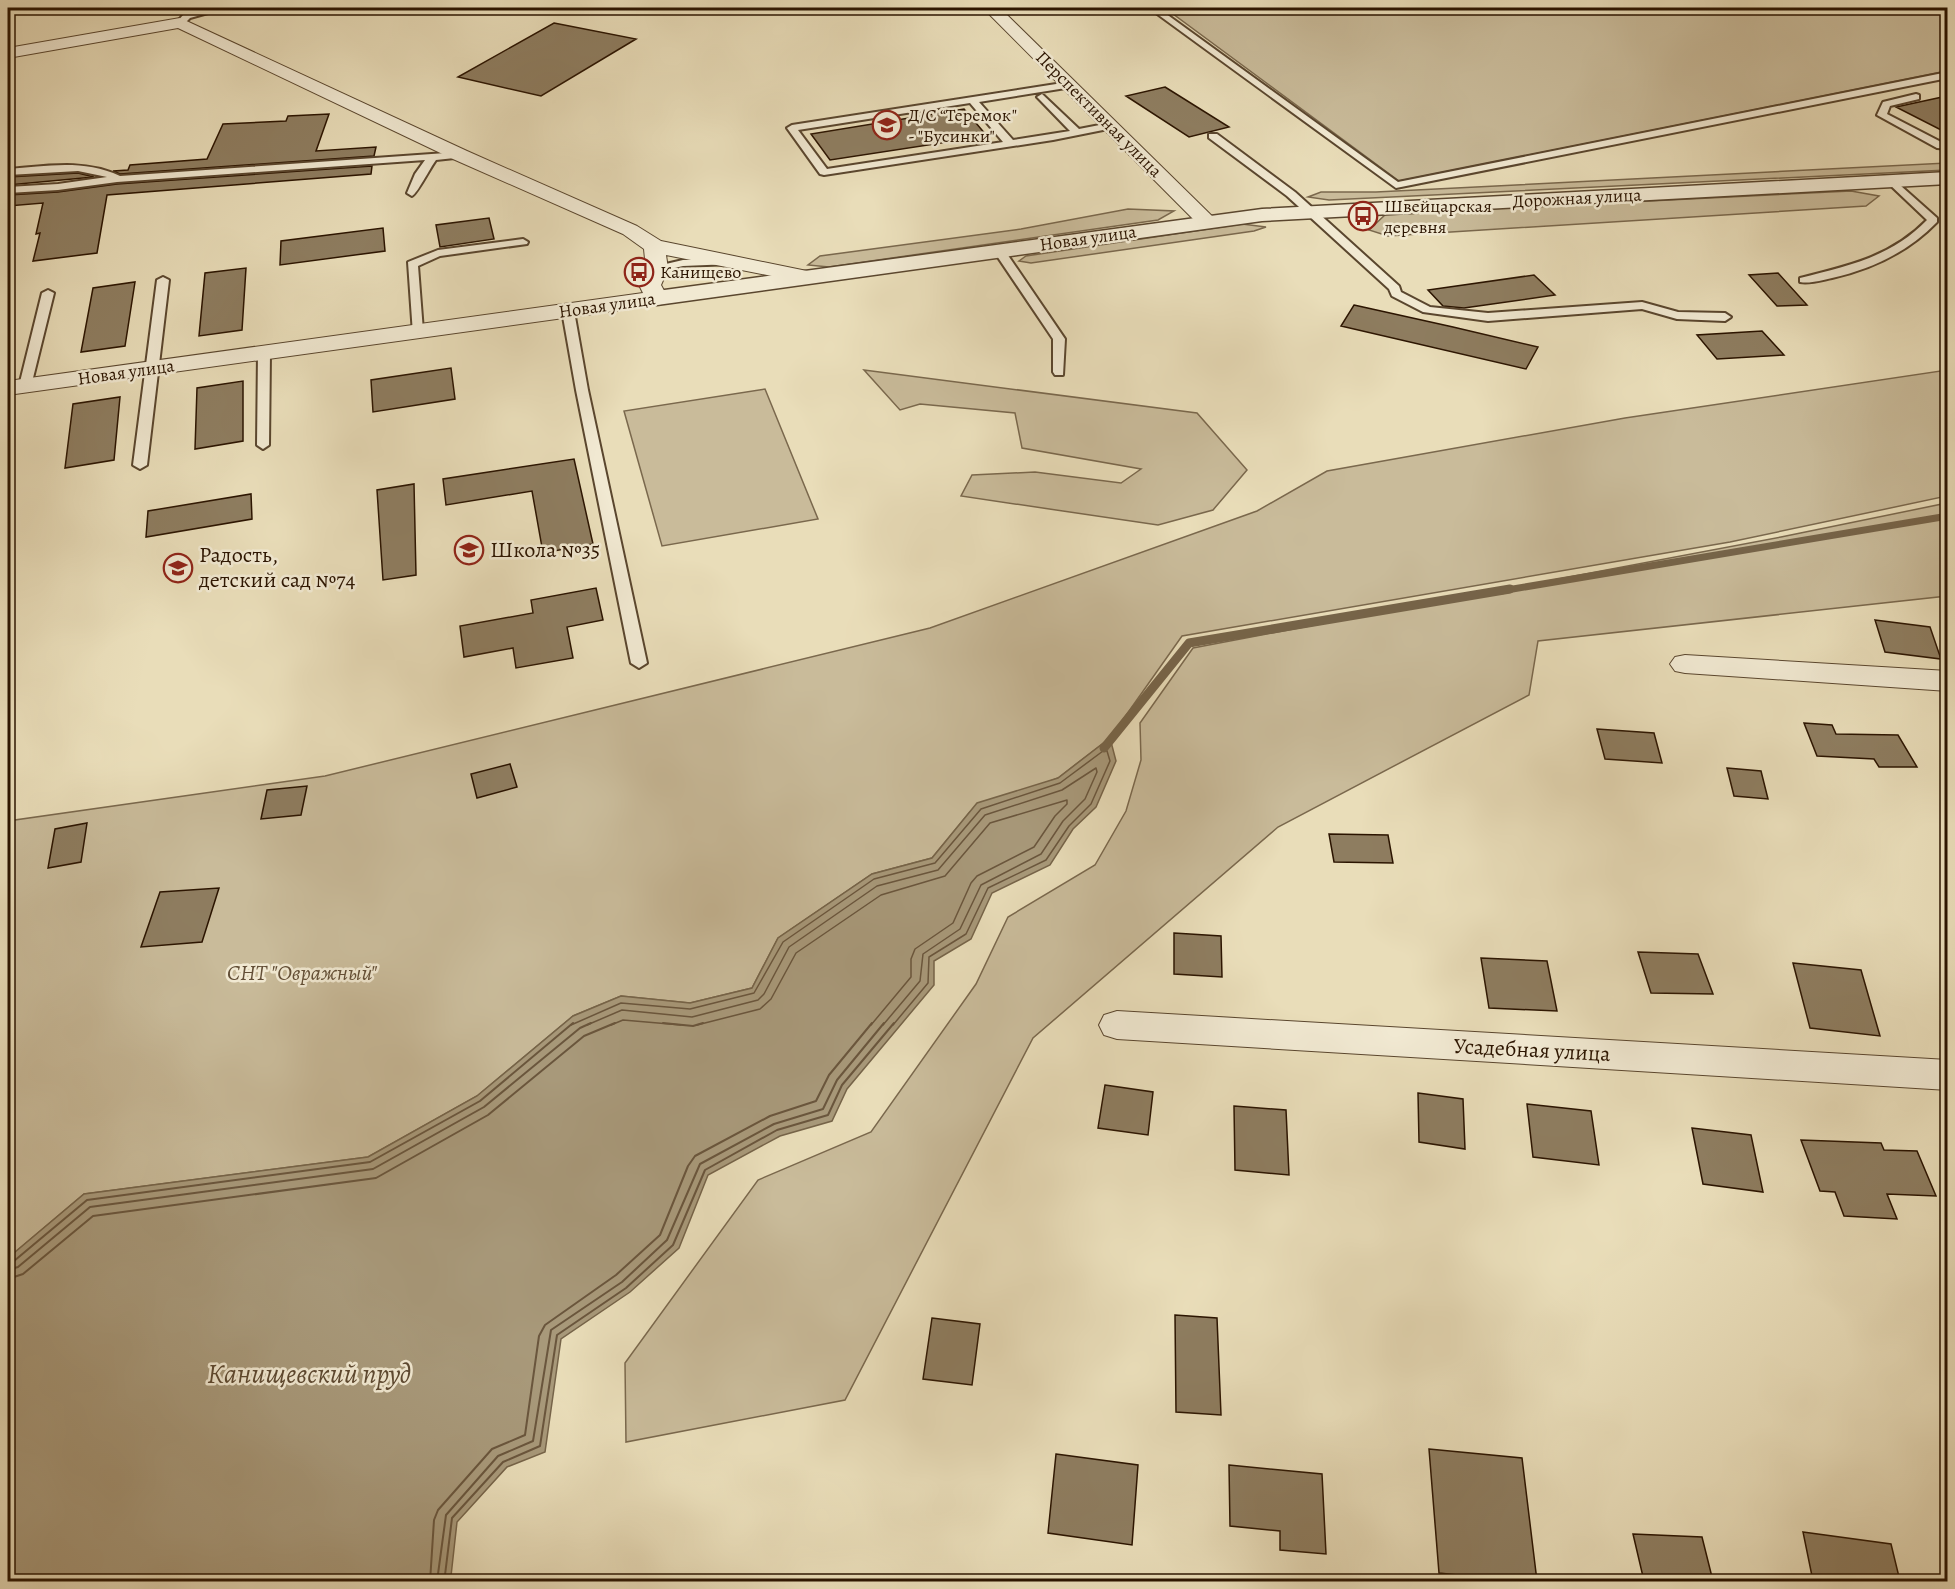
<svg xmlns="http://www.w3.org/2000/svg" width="1955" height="1589" font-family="Alegreya,serif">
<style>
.green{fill:#c9bb9a;stroke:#7a684d;stroke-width:1.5}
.water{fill:#a8997a;stroke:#766449;stroke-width:1.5}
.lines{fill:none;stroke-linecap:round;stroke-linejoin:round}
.shore-far1{stroke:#6a563d;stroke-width:1.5}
.shore{stroke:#6a563d;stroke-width:2}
.stream-far1{stroke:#766449;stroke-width:7}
.stream{stroke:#766449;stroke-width:9}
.building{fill:#8e7d60;stroke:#2b1400;stroke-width:1.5}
.service-casing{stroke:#5a462e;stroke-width:4}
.minor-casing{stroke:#5a462e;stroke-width:2}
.tertiary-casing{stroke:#5a462e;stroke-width:3}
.service{fill:#f1e9d2;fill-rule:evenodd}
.minor{fill:#f1e9d2;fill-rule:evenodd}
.tertiary{fill:#f1e9d2;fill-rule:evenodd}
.labels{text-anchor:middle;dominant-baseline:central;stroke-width:5;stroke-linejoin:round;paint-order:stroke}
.far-street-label{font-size:18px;fill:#2b1400;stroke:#f1e9d2}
.far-poi-label{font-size:18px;fill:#2b1400;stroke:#f1e9d2;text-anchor:start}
.poi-label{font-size:22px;fill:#2b1400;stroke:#f1e9d2;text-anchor:start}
.park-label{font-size:22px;font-style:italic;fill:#624e36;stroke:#f1e9d2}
.street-label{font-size:22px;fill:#2b1400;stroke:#f1e9d2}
.near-water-label{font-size:28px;font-style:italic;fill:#5d4931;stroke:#f1e9d2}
</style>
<rect width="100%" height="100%" fill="#e9ddb9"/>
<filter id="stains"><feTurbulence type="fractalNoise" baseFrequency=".00333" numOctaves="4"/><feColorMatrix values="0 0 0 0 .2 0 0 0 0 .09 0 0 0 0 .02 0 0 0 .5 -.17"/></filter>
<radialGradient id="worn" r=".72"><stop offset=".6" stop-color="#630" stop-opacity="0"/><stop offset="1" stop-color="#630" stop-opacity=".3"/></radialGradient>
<!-- green -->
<path class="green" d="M 1165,8 L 1928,8 L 1947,16 L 1947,71 L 1399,181 Z
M 1947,163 L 1947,170 L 1329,200 L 1308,197 L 1321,192 L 1376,192 Z
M 1851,191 L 1879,196 L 1866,206 L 1388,236 L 1369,230 L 1386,214 Z
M 1128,209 L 1174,211 L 1158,220 L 829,267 L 808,265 L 820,256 L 1021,229 Z
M 1242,224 L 1266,227 L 1254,231 L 1031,263 L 1019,261 L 1026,256 Z
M 864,370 L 1197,413 L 1247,470 L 1213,510 L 1158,525 L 961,496 L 972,475 L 1035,472 L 1121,483 L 1141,469 L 1022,448 L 1015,413 L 920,404 L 900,410 Z
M 1947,370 L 1947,496 L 1730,542 L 1182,636 L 1110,738 L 1058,778 L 970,812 L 932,858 L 872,874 L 778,938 L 752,988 L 690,1003 L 621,996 L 573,1016 L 477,1096 L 368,1157 L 84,1194 L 8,1258 L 8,821 L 325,776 L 930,628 L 1257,511 L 1327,471 L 1625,418 Z
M 765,389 L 818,519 L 662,546 L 624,411 Z
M 1947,503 L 1947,596 L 1538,641 L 1529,695 L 1278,827 L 1033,1038 L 845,1400 L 626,1442 L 625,1363 L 758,1180 L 871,1132 L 976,984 L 1008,917 L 1095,865 L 1126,811 L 1141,760 L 1140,723 L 1193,648 L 1781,537 Z"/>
<!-- water -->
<path class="water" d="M 1110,738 L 1116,761 L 1096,807 L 1073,829 L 1050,865 L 992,893 L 971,939 L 934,961 L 934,985 L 847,1089 L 832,1121 L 780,1136 L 708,1175 L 679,1248 L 630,1292 L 561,1339 L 545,1452 L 507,1467 L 457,1522 L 451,1576 L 456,1581 L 8,1581 L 8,1258 L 84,1194 L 368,1157 L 477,1096 L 573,1016 L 621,996 L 690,1003 L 752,988 L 778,938 L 872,874 L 932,858 L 977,803 L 1058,778 Z"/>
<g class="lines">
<!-- shore-far1 -->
<path class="shore-far1" d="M 571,1025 L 621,1003 L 690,1009 L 754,993 L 783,942 L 874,879 L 935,863 L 981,809 L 1060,783 L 1103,751 L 1107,751 L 1110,761 L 1091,804 L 1069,826 L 1046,860 L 988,888 L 966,934 L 929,957 L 928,983 L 893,1025
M 587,1025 L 622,1010 L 692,1017 L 758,1000 L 764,994 L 789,947 L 877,886 L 938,870 L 985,815 L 1062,790 L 1096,768 L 1097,772 L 1085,799 L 1063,821 L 1041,854 L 981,885 L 960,929 L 923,954 L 920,981 L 883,1025
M 611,1025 L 623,1020 L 681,1025
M 697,1025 L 760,1009 L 771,999 L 796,953 L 881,895 L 945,876 L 990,823 L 1067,800 L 1067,804 L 1055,816 L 1034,847 L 977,876 L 971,883 L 953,923 L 915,949 L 911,959 L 911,977 L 871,1025"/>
<!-- shore -->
<path class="shore" d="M 663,1023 L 693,1026 L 703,1023
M 8,1263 L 14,1261 L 87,1200 L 370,1162 L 480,1101 L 573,1023
M 8,1270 L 18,1267 L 90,1207 L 373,1169 L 484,1107 L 580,1028 L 591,1023
M 8,1279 L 23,1274 L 93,1216 L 376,1178 L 488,1115 L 584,1036 L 615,1023
M 430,1582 L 434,1520 L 438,1510 L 492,1449 L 525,1435 L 539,1336 L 545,1325 L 616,1275 L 660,1235 L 688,1166 L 695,1156 L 770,1116 L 816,1101 L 829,1075 L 872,1023
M 439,1582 L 438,1574 L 446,1515 L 498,1456 L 533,1441 L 551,1330 L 622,1282 L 667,1240 L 700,1164 L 774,1124 L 823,1109 L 837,1080 L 884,1023
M 448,1582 L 445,1575 L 452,1518 L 503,1462 L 540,1446 L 557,1335 L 626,1288 L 673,1245 L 705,1170 L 777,1130 L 828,1115 L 842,1085 L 894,1023"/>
<!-- stream-far1 -->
<path class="stream-far1" d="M 1501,591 L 1948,516"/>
<!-- stream -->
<path class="stream" d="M 1104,748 L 1189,643 L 1510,589"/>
</g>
<!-- building -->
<path class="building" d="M 554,23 L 636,39 L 541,96 L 458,77 Z
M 1165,87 L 1229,127 L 1189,137 L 1126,96 Z
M 1947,96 L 1947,133 L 1896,107 Z
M 964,109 L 987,136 L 830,160 L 811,134 Z
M 329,114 L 316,151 L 376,147 L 374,156 L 120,174 L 113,171 L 128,170 L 130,165 L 207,159 L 223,124 L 286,121 L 288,116 Z
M 372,166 L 371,174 L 107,195 L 97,253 L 33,261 L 40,233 L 36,234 L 43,203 L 8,206 L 8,195 L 58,192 L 117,184 Z
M 78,173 L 94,177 L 8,185 L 8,177 Z
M 489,218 L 494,239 L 440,247 L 436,225 Z
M 383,228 L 385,251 L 280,265 L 281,241 Z
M 246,268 L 242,330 L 199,336 L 205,273 Z
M 1778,273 L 1807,305 L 1777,306 L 1749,275 Z
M 1534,275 L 1555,295 L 1464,308 L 1443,306 L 1428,290 Z
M 135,282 L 125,346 L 81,352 L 93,288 Z
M 1354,305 L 1453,327 L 1538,347 L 1526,369 L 1341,326 Z
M 1762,331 L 1784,355 L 1717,359 L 1697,335 Z
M 451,368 L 455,399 L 373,412 L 371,380 Z
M 243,381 L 243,441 L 195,449 L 197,388 Z
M 120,397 L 114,460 L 65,468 L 73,404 Z
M 574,459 L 593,544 L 543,553 L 532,491 L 446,505 L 443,479 Z
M 414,484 L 416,575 L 383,580 L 377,490 Z
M 251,494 L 252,519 L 146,537 L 148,511 Z
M 596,588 L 603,620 L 567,627 L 573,658 L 516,668 L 513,648 L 464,657 L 460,626 L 533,613 L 531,600 Z
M 1875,620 L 1930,627 L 1941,659 L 1885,652 Z
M 1804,723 L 1832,725 L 1836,734 L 1898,735 L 1917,767 L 1879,767 L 1874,759 L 1817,756 Z
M 1597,729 L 1654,733 L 1662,763 L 1605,759 Z
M 510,764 L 517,787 L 477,798 L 471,774 Z
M 1727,768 L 1761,771 L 1768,799 L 1734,796 Z
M 307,786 L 301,815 L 261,819 L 267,790 Z
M 87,823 L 81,862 L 48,868 L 55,829 Z
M 1329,834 L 1388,835 L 1393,863 L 1334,862 Z
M 219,888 L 202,942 L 141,947 L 160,892 Z
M 1174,933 L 1221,936 L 1222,977 L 1174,974 Z
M 1638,952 L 1698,954 L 1713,994 L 1651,993 Z
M 1481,958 L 1547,961 L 1557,1011 L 1489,1008 Z
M 1793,963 L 1861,970 L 1880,1036 L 1810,1028 Z
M 1105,1085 L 1153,1092 L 1148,1135 L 1098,1128 Z
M 1418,1093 L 1463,1099 L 1465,1149 L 1419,1142 Z
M 1527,1104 L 1591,1111 L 1599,1165 L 1533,1157 Z
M 1234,1106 L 1286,1110 L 1289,1175 L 1235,1170 Z
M 1692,1128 L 1751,1135 L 1763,1192 L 1703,1184 Z
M 1801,1140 L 1881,1143 L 1884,1150 L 1917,1151 L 1936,1196 L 1887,1194 L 1897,1219 L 1844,1216 L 1835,1192 L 1820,1191 Z
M 1175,1315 L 1217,1318 L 1221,1415 L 1176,1412 Z
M 932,1318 L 980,1324 L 972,1385 L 923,1379 Z
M 1429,1449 L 1522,1458 L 1537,1581 L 1514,1581 L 1439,1573 Z
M 1056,1454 L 1138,1465 L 1132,1545 L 1048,1533 Z
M 1229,1465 L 1322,1474 L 1326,1554 L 1280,1550 L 1280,1531 L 1230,1526 Z
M 1803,1532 L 1891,1544 L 1900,1581 L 1813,1581 Z
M 1633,1534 L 1702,1537 L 1713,1581 L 1644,1581 Z"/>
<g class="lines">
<!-- service casing -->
<g class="service-casing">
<path id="service" d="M 213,8 L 226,8 L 190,18 L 183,25 L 176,23 L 184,14 Z
M 1149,8 L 1158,8 L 1398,182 L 1948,72 L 1948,78 L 1396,188 Z
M 1929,8 L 1939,8 L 1948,11 L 1948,16 Z
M 1069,82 L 1072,83 L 1072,87 L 979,102 L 1013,140 L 1070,131 L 1039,99 L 1037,97 L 1042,94 L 1079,129 L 1110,123 L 1113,124 L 1113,128 L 1053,140 L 824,175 L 820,174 L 787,128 L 792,125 ZM 970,103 L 1003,142 L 827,169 L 798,130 Z
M 1916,94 L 1919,95 L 1919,99 L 1890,106 L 1887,114 L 1943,143 L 1948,143 L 1948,149 L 1937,148 L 1877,115 L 1883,102 Z
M 1209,134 L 1217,134 L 1295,192 L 1399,286 L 1401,292 L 1430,307 L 1488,313 L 1642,302 L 1678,312 L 1725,313 L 1731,317 L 1725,321 L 1677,319 L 1642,309 L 1488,321 L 1423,312 L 1392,296 L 1389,289 L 1287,196 L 1209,138 Z
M 460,152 L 465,155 L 464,157 L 436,160 C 430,168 417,194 412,196 L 407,193 L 415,174 L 425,160 L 117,182 L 58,190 L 8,193 L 8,187 L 58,184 L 107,177 L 78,171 L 8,175 L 8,169 C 47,166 84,159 120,176 Z
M 1892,178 L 1937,218 L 1937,222 C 1908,252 1872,269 1832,278 C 1822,280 1810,284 1800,282 L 1800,278 C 1848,266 1891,257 1927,220 L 1888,183 L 1888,179 Z
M 523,239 L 528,242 L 527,244 L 440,256 L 418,266 L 423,331 L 417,335 L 413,334 L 408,262 L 438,250 Z
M 999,247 L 1003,248 L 1065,339 L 1063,375 L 1055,375 L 1053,372 L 1053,339 L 993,250 Z
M 727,259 L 731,260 L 731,264 L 683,266 L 657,272 L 651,269 L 653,267 L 683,260 Z
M 163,277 L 169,280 L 147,465 L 140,469 L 133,465 L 157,280 Z
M 48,290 L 54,293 L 31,386 L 25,390 L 21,389 L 19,386 L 42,293 Z
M 568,308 L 574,311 L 588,390 L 647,663 L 639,668 L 631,663 L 576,390 L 562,311 Z
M 264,349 L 270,353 L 269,445 L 263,449 L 257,445 L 258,353 Z"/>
</g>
<!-- minor casing -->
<g class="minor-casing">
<path id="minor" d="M 983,8 L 1000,8 L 1213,217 L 1216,221 L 1213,225 L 1206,227 L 1199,225 Z
M 180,18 L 467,151 L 637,226 L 661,241 L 807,271 L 815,272 L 818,277 L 815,282 L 807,283 L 666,255 L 668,269 L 661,285 L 668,298 L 665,303 L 657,305 L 8,395 L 8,381 L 643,293 L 639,285 L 646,269 L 644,249 L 623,234 L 453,159 L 178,28 L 8,58 L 8,48 Z
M 1685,655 L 1948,671 L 1948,691 L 1685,673 L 1675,671 L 1670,664 L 1675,657 Z
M 1117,1011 L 1948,1060 L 1948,1090 L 1117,1039 L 1104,1035 L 1099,1025 L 1104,1015 Z"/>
</g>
<!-- tertiary casing -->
<g class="tertiary-casing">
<path id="tertiary" d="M 1948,172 L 1948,184 L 1262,221 L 657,305 L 649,303 L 645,298 L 649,293 L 657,291 L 1262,209 Z"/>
</g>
<!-- service -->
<use href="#service" class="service"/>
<!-- minor -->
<use href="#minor" class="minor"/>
<!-- tertiary -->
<use href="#tertiary" class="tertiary"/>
</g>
<!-- icons -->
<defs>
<g id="school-ring" transform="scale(1.5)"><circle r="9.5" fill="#f1e9d2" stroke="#8f2418" stroke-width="1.5"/><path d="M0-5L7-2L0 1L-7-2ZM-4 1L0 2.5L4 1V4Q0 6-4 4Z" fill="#8f2418"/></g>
<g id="bus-ring" transform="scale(1.5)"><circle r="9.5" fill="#f1e9d2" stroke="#8f2418" stroke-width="1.5"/><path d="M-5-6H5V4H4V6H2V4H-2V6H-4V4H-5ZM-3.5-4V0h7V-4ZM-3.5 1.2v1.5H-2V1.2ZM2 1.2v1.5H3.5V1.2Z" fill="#8f2418"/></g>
</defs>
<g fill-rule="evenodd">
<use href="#school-ring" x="887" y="125"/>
<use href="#bus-ring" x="1363" y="216"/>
<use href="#bus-ring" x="639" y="272"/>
<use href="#school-ring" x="469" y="550"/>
<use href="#school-ring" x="178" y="568"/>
</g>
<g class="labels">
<!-- far-street labels -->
<g class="far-street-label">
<text transform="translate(1099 114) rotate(45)">Перспективная улица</text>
<text transform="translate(1577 198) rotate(-3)">Дорожная улица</text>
<text transform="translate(1088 238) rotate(-8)">Новая улица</text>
<text transform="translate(607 305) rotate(-8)">Новая улица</text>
<text transform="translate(126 372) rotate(-8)">Новая улица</text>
</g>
<!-- far-poi labels -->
<g class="far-poi-label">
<text x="908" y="115">Д/С “Теремок"<tspan x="908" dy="21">- "Бусинки"</tspan></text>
<text x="1384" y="206">Швейцарская<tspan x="1384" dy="21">деревня</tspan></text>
<text x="660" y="272">Канищево</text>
</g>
<!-- poi labels -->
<g class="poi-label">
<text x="490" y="550">Школа №35</text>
<text x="199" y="555">Радость,<tspan x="199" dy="25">детский сад №74</tspan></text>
</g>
<!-- park labels -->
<g class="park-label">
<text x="302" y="973">СНТ "Овражный"</text>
</g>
<!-- street labels -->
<g class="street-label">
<text transform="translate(1532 1050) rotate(3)">Усадебная улица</text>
</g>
<!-- near-water labels -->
<g class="near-water-label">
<text x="309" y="1374">Канищевский пруд</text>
</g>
</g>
<!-- margin -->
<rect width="1955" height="1589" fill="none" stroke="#e9ddb9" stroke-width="30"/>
<rect x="9" y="9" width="1937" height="1571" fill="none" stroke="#2b1400" stroke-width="3"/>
<rect x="15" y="15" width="1925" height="1559" fill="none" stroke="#2b1400" stroke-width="1.5"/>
<rect width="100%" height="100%" filter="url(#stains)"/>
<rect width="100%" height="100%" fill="url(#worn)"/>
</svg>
